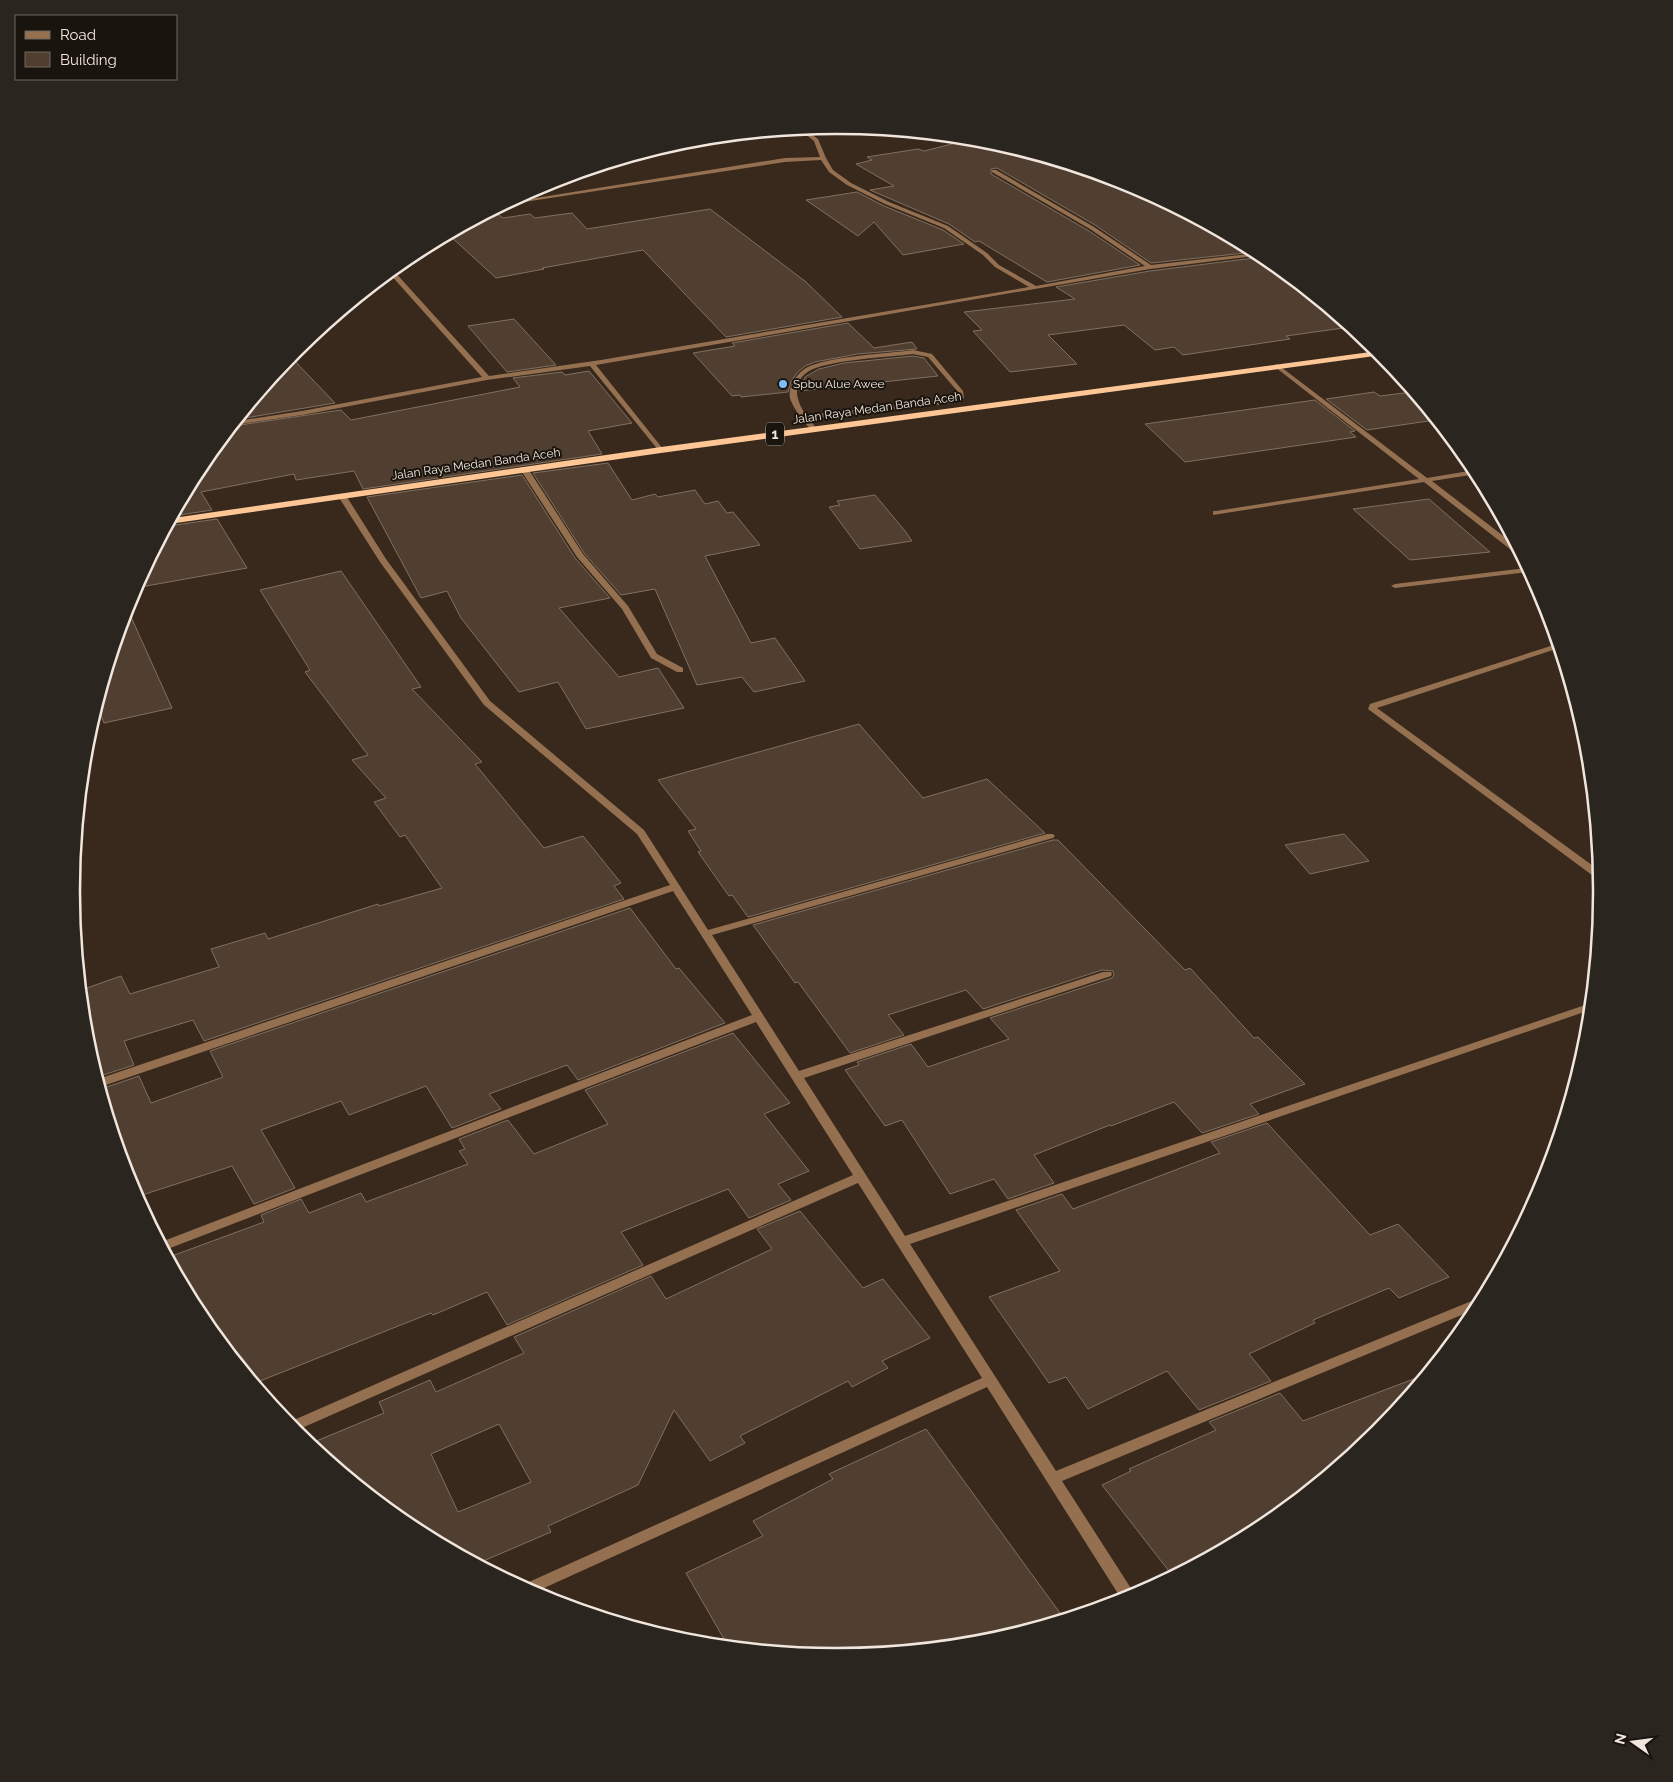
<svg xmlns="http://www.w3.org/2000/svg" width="1673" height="1782" font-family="Raleway,sans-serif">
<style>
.building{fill:#503f31;stroke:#816f5f;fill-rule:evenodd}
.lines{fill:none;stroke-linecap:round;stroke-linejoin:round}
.service{fill:#947050;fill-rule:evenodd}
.minor{fill:#947050;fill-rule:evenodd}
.trunk{fill:#fdc694;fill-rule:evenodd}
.poi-dot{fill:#7bbef8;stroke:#1a140e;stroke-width:2}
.labels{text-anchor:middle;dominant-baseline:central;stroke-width:4;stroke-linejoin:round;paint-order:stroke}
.far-poi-label{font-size:12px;fill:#f0e6dd;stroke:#1a140e;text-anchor:start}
.far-street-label{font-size:12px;fill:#f0e6dd;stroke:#1a140e}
.shield{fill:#1a140e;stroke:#b0a79f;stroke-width:1}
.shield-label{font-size:14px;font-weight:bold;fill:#f0e6dd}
.rim{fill:none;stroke:#f0e6dd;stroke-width:2.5}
</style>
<rect width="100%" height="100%" fill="#38291c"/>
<!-- building -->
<path class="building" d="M 972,139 L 986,141 L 1130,184 L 1239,243 L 1229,244 L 1245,253 L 1151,263 L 1095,225 L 997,168 L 991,169 L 991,174 L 1089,231 L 1140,265 L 1047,282 L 979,241 L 975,242 L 949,224 L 870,190 L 894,186 L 856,164 L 872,160 L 867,157 L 918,149 L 924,151 Z
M 857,192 L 884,206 L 943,230 L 964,244 L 903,255 L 874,222 L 858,236 L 806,200 Z
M 710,209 L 806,282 L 842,317 L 726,337 L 643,250 L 542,268 L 544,269 L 496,278 L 449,235 L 493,211 L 503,218 L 530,214 L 535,218 L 572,213 L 587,229 Z
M 1254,258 L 1288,277 L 1350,327 L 1286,336 L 1290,339 L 1183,355 L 1174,347 L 1155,350 L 1124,325 L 1048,335 L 1077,364 L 1010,372 L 973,331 L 982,330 L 964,312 L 1075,299 L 1056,287 L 1150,271 Z
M 514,319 L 556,365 L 507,372 L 468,326 Z
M 848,323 L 874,348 L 912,342 L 917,349 L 857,354 L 815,362 L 805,366 L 797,373 L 791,382 L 788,392 L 741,397 L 740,395 L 732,396 L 693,353 L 735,346 L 732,343 Z
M 290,356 L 335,403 L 239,419 L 243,414 Z
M 913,356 L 924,358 L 938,376 L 799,391 L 805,377 L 819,369 L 844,363 Z
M 589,371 L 632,423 L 588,431 L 602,454 L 363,489 L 354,471 L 296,480 L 294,474 L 201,492 L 212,510 L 173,516 L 200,466 L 233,426 L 341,410 L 351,420 L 520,387 L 513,378 L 562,372 L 565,375 Z
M 1374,392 L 1380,396 L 1412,392 L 1435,420 L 1367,430 L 1326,399 Z
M 1315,400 L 1355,431 L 1350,432 L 1356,437 L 1185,462 L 1145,424 Z
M 608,463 L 632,500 L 655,494 L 658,497 L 695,490 L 705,504 L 718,501 L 727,513 L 733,512 L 760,545 L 705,556 L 751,643 L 775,638 L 805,681 L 754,692 L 742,677 L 697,685 L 655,589 L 621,595 L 584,553 L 533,473 Z
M 522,475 L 575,558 L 610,598 L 559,608 L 619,677 L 658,668 L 684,708 L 586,729 L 558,682 L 519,692 L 461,618 L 447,591 L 421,598 L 367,497 Z
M 875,495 L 905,531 L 912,541 L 860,549 L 829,507 L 840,505 L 837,501 Z
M 1429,499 L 1490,552 L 1410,560 L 1353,509 Z
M 217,519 L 247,568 L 135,588 L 168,526 Z
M 341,571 L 421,687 L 412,689 L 482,762 L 475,764 L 544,848 L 583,836 L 621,883 L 614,886 L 624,899 L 204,1041 L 193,1020 L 124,1041 L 134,1065 L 97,1077 L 86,1040 L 81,990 L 121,976 L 130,994 L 219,967 L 211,949 L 265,933 L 268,939 L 378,904 L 379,906 L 442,888 L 405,835 L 400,837 L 374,802 L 386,798 L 352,760 L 368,755 L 305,672 L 310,670 L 260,590 Z
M 127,608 L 172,708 L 104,723 L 97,704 Z
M 859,724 L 923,798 L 987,779 L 1045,833 L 748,917 L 732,895 L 729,896 L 698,852 L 701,851 L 688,831 L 696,829 L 658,780 Z
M 1344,834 L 1369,861 L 1310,874 L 1285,845 Z
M 1053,840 L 1058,840 L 1185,970 L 1190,968 L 1254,1038 L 1258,1037 L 1305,1084 L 1250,1104 L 1259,1114 L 1202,1133 L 1174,1102 L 1111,1126 L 1110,1125 L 1034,1155 L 1054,1183 L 1008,1199 L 994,1179 L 950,1194 L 902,1120 L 885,1126 L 845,1070 L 859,1065 L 857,1062 L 911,1044 L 928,1067 L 1009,1039 L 990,1018 L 1112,978 L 1114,975 L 1113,971 L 1102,970 L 983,1009 L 966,990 L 888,1015 L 904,1035 L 850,1053 L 798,982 L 795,983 L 753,925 Z
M 630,908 L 676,969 L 679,968 L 725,1023 L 578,1080 L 567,1065 L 489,1094 L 501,1109 L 452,1128 L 426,1086 L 349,1115 L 341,1101 L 261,1130 L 295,1188 L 254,1204 L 232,1166 L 136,1197 L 129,1184 L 101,1089 L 139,1076 L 151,1103 L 223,1077 L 210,1051 Z
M 733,1033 L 790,1103 L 764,1114 L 809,1171 L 778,1184 L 791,1200 L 749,1218 L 728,1189 L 621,1232 L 643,1265 L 507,1325 L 487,1292 L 433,1315 L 431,1313 L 255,1383 L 200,1316 L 169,1257 L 264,1222 L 261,1215 L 301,1199 L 309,1213 L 361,1193 L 366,1202 L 468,1164 L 459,1151 L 465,1149 L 459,1139 L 508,1120 L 534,1154 L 608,1124 L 585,1090 Z
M 1267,1123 L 1370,1235 L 1398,1224 L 1449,1277 L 1399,1298 L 1389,1288 L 1313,1320 L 1315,1323 L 1249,1354 L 1271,1381 L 1199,1410 L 1167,1371 L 1088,1409 L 1066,1377 L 1049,1383 L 989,1297 L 1060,1271 L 1016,1210 L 1062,1194 L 1073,1209 L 1220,1153 L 1211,1142 Z
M 800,1211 L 863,1288 L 883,1279 L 930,1338 L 882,1361 L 888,1368 L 852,1387 L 848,1381 L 740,1436 L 745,1443 L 710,1461 L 674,1410 L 638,1485 L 548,1526 L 551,1532 L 481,1562 L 482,1565 L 411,1527 L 309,1444 L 384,1413 L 379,1402 L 430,1380 L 436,1392 L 524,1353 L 514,1337 L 651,1276 L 666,1299 L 772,1249 L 757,1229 ZM 499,1424 L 531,1482 L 458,1512 L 431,1454 Z
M 1424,1375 L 1377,1432 L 1261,1527 L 1172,1575 L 1102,1485 L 1131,1471 L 1129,1469 L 1216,1430 L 1209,1422 L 1280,1393 L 1303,1421 Z
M 926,1429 L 1060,1613 L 1034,1627 L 986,1642 L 836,1656 L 728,1646 L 686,1573 L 763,1536 L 753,1521 L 833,1479 L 829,1474 Z"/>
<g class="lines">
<!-- service -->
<path class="service" d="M 913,350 L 932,354 L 963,391 L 964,398 L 953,403 L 809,419 L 817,429 L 814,431 C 805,426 795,410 791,401 C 786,389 796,374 806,368 C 828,356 886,354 913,350 ZM 913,354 L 928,357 L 958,392 L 958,396 L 952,399 L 806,415 C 796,401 791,382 809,371 C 828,360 889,357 913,354 Z"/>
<!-- minor -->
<path class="minor" d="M 799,129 L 804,129 L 818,139 L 826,158 L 833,170 L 851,183 L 889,202 L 948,226 L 987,253 L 999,265 L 1036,286 L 1145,266 L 1090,229 L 992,172 L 992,170 L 996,170 L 1094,227 L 1151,265 L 1258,253 L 1262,255 L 1150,269 L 596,365 L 663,449 L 665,450 L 661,452 L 659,451 L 590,366 L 487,380 L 302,415 L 234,425 L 237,421 L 302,411 L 482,377 L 389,273 L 393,270 L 489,376 L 601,360 L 1029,287 L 995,267 L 983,255 L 944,228 L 885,204 L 847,185 L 829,172 L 821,160 L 785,162 L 504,205 L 511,202 L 785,158 L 820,157 L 814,141 Z
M 1277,364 L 1427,478 L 1475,470 L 1477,474 L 1432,481 L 1515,545 L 1519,553 L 1515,553 L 1424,482 L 1213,515 L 1213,511 L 1216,511 L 1419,479 L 1275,367 L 1275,365 Z
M 521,467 L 527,467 L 583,554 L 628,606 L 657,654 L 683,668 L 683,672 L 677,672 L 651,658 L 622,609 L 577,557 L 520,469 Z
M 339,494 L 345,494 L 386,559 L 490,701 L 644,830 L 708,930 L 1047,834 L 1053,834 L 1055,836 L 1053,838 L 712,935 L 799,1071 L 1103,972 L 1111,972 L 1112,974 L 1111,976 L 804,1078 L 905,1236 L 1591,1003 L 1590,1010 L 910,1244 L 1056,1471 L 1474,1300 L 1482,1299 L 1476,1309 L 1062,1481 L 1134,1593 L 1135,1595 L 1122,1600 L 987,1387 L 533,1593 L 520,1586 L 982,1378 L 858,1183 L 295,1431 L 287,1423 L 853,1175 L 756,1022 L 165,1250 L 161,1242 L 752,1015 L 673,891 L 100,1087 L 98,1079 L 670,885 L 637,834 L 484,705 L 380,562 L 338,496 Z
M 1527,568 L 1529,572 L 1395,588 L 1391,586 L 1395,584 Z
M 1557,644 L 1559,648 L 1377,708 L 1600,871 L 1600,879 L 1596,878 L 1368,709 L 1370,704 Z"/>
<!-- trunk -->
<path class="trunk" d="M 1378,351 L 1382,355 L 661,453 L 169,524 L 173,518 L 661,447 Z"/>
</g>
<!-- markers -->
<circle class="poi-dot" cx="783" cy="384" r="5"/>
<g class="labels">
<!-- far-poi labels -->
<g class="far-poi-label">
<text x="793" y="384">Spbu Alue Awee</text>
</g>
<!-- far-street labels -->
<g class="far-street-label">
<text transform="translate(877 408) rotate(-8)">Jalan Raya Medan Banda Aceh</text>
<text transform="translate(476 464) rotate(-8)">Jalan Raya Medan Banda Aceh</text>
</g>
<!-- shield labels -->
<rect class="shield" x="766" y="422.5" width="18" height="23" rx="4"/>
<g class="shield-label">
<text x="775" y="434">1</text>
</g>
</g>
<!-- crop -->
<path d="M0 0H1673V1782H0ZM836 134H837A756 756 0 0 1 1593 890V892A756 756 0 0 1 837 1648H836A756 756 0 0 1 80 892V890A756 756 0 0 1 836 134Z" fill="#2b251f" fill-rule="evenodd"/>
<path class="rim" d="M836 134H837A756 756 0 0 1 1593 890V892A756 756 0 0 1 837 1648H836A756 756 0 0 1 80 892V890A756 756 0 0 1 836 134Z"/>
<!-- legend -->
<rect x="15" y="15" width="162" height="65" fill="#1a140e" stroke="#706861"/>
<rect x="25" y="31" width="25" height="8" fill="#947050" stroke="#706861"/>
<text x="60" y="40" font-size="15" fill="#f0e6dd">Road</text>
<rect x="25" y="52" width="25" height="15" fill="#503f31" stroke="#706861"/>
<text x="60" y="65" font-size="15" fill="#f0e6dd">Building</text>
<!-- north arrow -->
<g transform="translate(1633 1742) rotate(284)" stroke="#1a140e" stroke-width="4" paint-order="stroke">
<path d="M0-4L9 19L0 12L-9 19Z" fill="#f0e6dd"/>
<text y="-8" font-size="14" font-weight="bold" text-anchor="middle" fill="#f0e6dd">N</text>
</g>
</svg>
